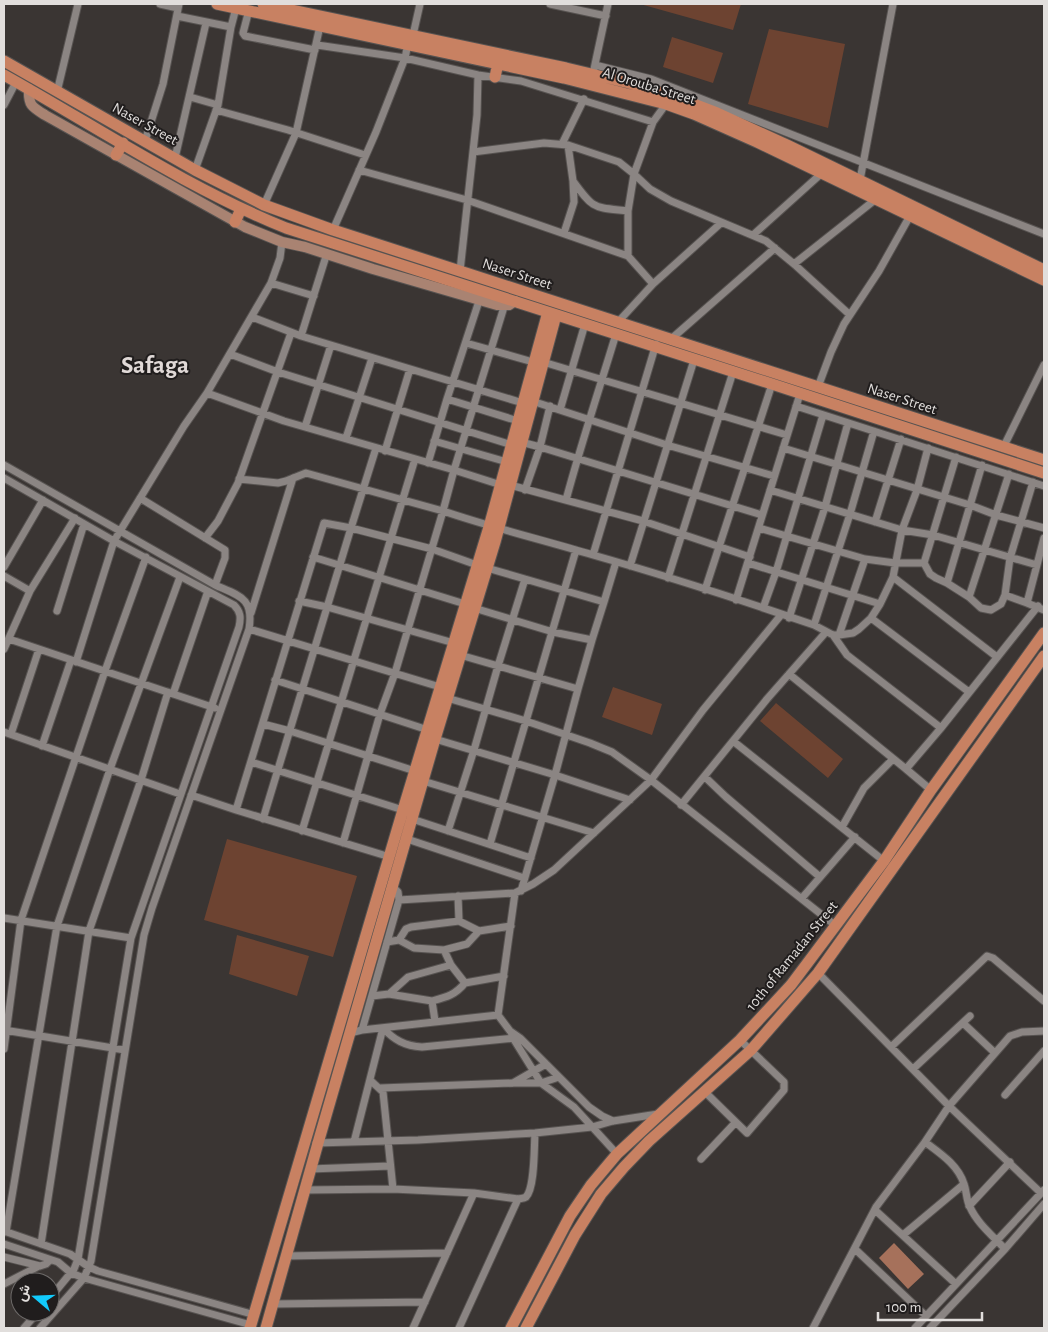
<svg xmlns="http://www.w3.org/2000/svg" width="1048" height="1332" font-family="'Alegreya Sans',Vazirmatn,sans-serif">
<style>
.green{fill:#6d4331}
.water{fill:#a6715b}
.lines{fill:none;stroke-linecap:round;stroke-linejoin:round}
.street-casing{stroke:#575351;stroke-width:9}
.secondary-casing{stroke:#575351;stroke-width:12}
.primary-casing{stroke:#575351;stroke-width:13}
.street{stroke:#8b8583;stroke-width:7}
.secondary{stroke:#a98372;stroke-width:10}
.primary{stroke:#c88162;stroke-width:11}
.labels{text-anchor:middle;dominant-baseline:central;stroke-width:4;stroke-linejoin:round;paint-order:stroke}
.street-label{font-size:15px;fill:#e1dedc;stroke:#201d1d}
.town-label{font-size:25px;font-weight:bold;fill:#e0d9d7;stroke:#201d1d}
</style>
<rect width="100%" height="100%" fill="#3a3533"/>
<!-- green -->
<path class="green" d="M 640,4 L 741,4 L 733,30 Z
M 769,29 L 845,44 L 828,128 L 748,104 Z
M 672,37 L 723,53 L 713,83 L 663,67 Z
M 613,687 L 662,704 L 652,735 L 602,717 Z
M 776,703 L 843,759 L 828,778 L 760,721 Z
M 227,839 L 357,876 L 333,957 L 204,920 Z
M 237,935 L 309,956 L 297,996 L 229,974 Z"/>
<!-- water -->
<path class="water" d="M 894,1243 L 924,1274 L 908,1289 L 879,1258 Z"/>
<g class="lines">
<!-- street casing -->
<g class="street-casing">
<path id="street" d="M 160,4 L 178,8
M 550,4 L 606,16
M 249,10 L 243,33 L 245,36 L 315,50
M 177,16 L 231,27
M 413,35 L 420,4
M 317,45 L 405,58 L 478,75 L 521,81 L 653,122
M 595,65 L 651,79 L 1044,234
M 594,69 L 608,4
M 57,92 L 78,4
M 190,97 L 218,105
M 4,105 L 16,82
M 216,110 L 288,130 L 365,155
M 145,141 L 163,84 L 179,4
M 562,144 L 584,99
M 568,145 L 573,181
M 473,152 L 544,143 L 568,145 L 619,162 L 634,174 L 653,122 L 666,104
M 175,158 L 206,23
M 195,170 L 218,105 L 231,27 L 236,8
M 359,170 L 467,200 L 628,256
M 634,174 L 650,189 L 671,201 L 766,241 L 794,264 L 850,315
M 860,180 L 893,4
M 264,205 L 296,133 L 320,26
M 333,230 L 376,132 L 405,58 L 408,44
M 564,233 L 574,202 L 573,181 C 594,210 593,207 628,211 L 634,174
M 753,235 L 822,173
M 794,264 L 876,199
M 460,271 L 477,115 L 478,75
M 271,283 L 314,296
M 653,284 L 721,223
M 252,317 L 301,336 L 523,403
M 618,322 L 653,284 L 628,256 L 628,211
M 301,336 L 327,253
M 670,340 L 775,248
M 466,343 L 533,362
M 230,354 L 278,372 L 512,445
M 543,362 L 787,435
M 818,387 L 831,352 L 844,324 L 879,271 L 911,214
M 207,393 L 284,421 L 454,470 L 443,511 C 493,528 543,540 593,555 C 667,576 741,600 814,625 L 833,635 L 839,635 L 853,633 L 859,629 L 871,618 L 880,604 L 893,577 L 902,530 L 917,490 L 928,448
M 447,399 L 518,421
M 532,401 L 667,445 L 774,476
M 796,406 L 1044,486
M 560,410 L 585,324
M 305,427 L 331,345
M 346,438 L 372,358
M 434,441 L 507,462
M 521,442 L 540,447 L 762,515
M 783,448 L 970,505 L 996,515 L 1044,528
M 1003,448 L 1044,365
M 385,451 L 410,369
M 428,463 L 447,399 L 479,301
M 4,465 L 215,585 C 240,596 254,598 249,629 L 152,908 L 144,935 L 91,1261 L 84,1278 L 40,1328
M 4,478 L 114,541 L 234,605 C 241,612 241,618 239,627 L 131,938 L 78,1259 L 74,1269 L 50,1298
M 239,479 L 278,483 L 286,481 L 306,473 L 443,511 L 395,673 L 380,714 L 343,843
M 501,485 L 454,470 L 504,307
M 510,485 L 643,521 L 750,557
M 525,490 L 540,447 L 550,406
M 770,490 L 902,530
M 140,498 L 225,550 L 225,558 L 215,585
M 566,500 C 581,444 599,390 616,334
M 875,522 L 901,439
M 759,528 L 865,559 L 895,563 L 924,563 L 956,457
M 902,530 L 933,535 L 1037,565
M 205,538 L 218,521 L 238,483 L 291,333
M 1044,538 L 1027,603 L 1044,610
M 593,555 L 656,344
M 313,557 L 465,604
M 748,563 L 880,604
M 924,563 L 930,574 L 936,578 L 947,583 L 969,597 L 981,608 L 991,610 L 1001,604 L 1005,595 L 1010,558 L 1033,482
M 630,566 L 694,360
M 4,567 L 43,500
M 4,576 L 30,591
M 893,577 L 997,657
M 668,578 L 733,372
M 947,583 L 982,465
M 705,590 L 772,384
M 1005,595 L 1027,603
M 969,597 L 1009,474
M 736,600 L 800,394
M 299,601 L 327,607 L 454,643
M 604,602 L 616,562
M 474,608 L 553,632 L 592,640 L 604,602 L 525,579
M 763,608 L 776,572 L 823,415
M 57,611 L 84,524
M 251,613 L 293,478
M 789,618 L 825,507 L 848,423
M 871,618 L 969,692
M 814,625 L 850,514 L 874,431
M 249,629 L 440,687
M 833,635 L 847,655 L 941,728
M 839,635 L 865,559
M 9,639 L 215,708
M 4,649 L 30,591 L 75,518
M 460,655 L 578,689 L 555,775 L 521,891
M 76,662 L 114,541 L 184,426 L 207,393 L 271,283 L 280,258 L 282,242
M 789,674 L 906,769
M 275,680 L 428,730
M 578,689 L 592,640
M 173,694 L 208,591
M 447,698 L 526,721 L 590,743 L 612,752 L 651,780 L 836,926
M 263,724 L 290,731 L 415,771
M 4,732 L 180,794
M 11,734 L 39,649
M 435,739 L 555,775 L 630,800
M 733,741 L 884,861
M 42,746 L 71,660
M 251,762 L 403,810
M 705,777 L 726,797 L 820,877
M 423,781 L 594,833
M 931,790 L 906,769 L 941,728 L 1038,606
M 191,795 L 236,810
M 681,805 L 767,699 L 826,632
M 263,819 L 351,528 L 376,448
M 412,819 L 531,858
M 842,827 L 864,788 L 893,759
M 302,831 L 415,459
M 448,831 L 474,750 L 498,666 L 525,579 L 487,568
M 407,839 L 524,878
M 490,844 L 576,550
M 390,857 L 236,810 L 324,523 L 351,528 L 432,549 L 477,565
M 393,887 L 398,892 L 399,900 L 515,893 L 533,884 L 554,870 L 651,780 L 703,710 L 781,615
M 515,893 L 498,1015 L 510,1031 L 520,1038 L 589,1107 L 602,1116 L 613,1121
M 458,896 L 459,921
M 802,898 L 855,837
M 4,918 L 131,938
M 399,940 L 406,929 L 411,927 L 459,921 L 479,931
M 387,942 L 399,940 L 414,948 L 444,950
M 451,965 L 444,950 L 467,944 L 479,931 L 511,926
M 818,973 L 949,1106 L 1041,1193
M 389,994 L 432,1001
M 372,996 L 389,994 L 408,977 L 451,965 L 465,983 L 504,976
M 435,1021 L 432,1001 C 447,997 455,995 465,983
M 963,1023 L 995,1053
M 383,1028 C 394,1040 405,1046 422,1047 L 516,1038
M 4,1030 L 125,1050
M 362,1030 L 399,900
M 511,1032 L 513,1038 L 541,1083 L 574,1107 L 617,1154
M 350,1033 L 362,1030 L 498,1015
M 891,1047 L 987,956 L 993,958 L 1044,1001
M 4,1049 L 21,920 L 105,671 L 146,557
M 913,1069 L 970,1016
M 370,1080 L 383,1092 L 393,1189
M 513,1083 L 546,1064
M 381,1088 L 512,1083 L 541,1083 L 559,1077
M 705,1092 L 747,1133 L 784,1090 L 784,1082 L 740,1040
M 1005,1095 L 1044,1051
M 354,1142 L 383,1028
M 316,1143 L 418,1140 L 535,1133 L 592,1127 L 613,1121 L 658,1114
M 701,1159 L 735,1123
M 310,1169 L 390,1166
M 304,1190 L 393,1189 L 474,1193
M 969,1206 L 1010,1162
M 875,1210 L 956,1284
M 4,1231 L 70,1254 L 89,1267 L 98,1271 L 255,1315
M 6,1232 L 57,926 L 110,769 L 180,577
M 903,1235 L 964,1184
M 4,1244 L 58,1262 L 71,1273 L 84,1278 L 251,1325
M 41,1244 L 89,931 L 141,780 L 168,692
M 855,1249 L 926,1316
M 1005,1249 C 993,1236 977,1223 970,1207 C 966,1200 967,1192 964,1184 C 958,1165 941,1154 925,1142 L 949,1106 L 1010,1036 L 1022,1032 L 1044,1031
M 286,1256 L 447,1253
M 4,1257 L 40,1266 L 46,1264 L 50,1260
M 4,1284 L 39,1266
M 273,1304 L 425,1302
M 24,1328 L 38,1312
M 413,1328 L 474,1193 L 518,1199 C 521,1198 523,1199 526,1197 C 535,1188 534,1147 535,1133
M 459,1328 L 518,1199
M 813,1328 L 876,1207 L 925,1142
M 915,1328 L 1044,1190
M 930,1328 L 1005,1249 L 1044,1204"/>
</g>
<!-- secondary casing -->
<g class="secondary-casing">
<path id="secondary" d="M 29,89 C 28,105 32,107 45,115 L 245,227 L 282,242 L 305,247 L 373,269 L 497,305 L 509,305 L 515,301"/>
</g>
<!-- primary casing -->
<g class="primary-casing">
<path id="primary" d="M 217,4 L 564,78 L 666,104 L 694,114 L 757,142 L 1044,280
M 263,4 L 566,68 L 629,83 L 675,97 L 717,113 L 787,145 L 1044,270
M 4,61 L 195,170 L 264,205 L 333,230 L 1044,460
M 4,75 C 97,127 187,188 286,228 L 772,384 L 1044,473
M 495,77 L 498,63
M 116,155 L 123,143
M 235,222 L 241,209
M 250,1328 L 403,810 L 489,527 L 548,312
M 266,1328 L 318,1143 L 435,739 L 495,542 L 556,315
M 511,1328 L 570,1216 L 591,1185 L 617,1154 L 740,1040 L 791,985 L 884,861 L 931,790 L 1044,633
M 526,1328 L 575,1235 L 601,1194 L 624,1167 L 649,1141 L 751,1050 L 818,973 L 1044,656"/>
</g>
<!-- street -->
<use href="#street" class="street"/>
<!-- secondary -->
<use href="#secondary" class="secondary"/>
<!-- primary -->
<use href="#primary" class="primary"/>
</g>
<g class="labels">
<!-- street labels -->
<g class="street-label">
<text transform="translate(649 86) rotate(17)">Al Orouba Street</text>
<text transform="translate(145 124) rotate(29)">Naser Street</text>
<text transform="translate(517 274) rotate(18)">Naser Street</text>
<text transform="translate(902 399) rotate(18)">Naser Street</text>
<text transform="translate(792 956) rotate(-51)">10th of Ramadan Street</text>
</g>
<!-- town labels -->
<g class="town-label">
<text x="155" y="365">Safaga</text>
</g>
</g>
<!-- border -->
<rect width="1048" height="1332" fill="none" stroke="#e1dedc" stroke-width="10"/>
<!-- north arrow -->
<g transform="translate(35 1297) rotate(289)"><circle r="24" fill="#201d1d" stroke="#6d6a69"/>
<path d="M0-4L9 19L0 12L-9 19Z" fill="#12cafb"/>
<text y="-8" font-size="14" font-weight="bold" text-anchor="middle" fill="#e1dedc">ش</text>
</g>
<!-- scale -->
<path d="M878 1312v8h104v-8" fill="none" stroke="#e1dedc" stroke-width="2.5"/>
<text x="886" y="1312" font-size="15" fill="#e1dedc" stroke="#201d1d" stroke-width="4" paint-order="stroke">100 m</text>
</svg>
